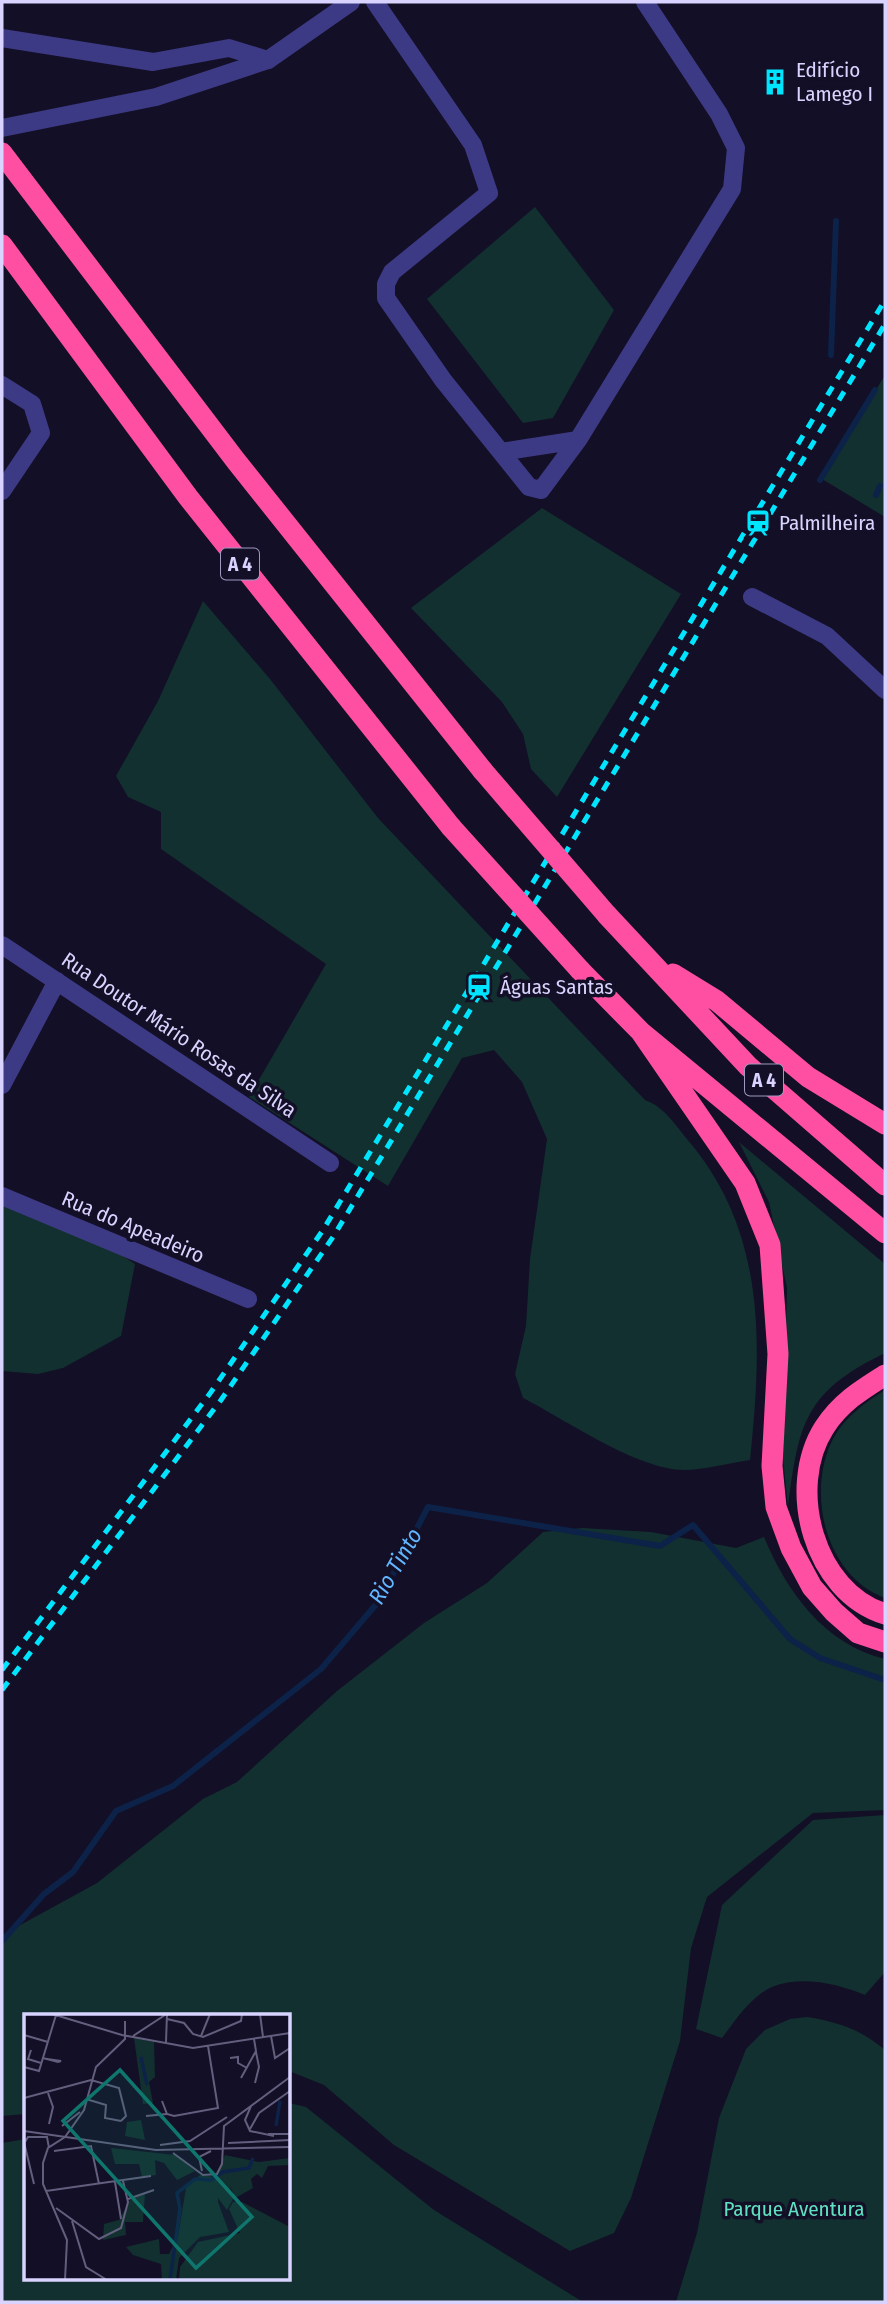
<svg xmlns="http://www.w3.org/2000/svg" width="887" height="2304" font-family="'Fira Sans Condensed',sans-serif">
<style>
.green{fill:#12302f}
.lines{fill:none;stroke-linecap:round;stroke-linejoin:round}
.stream{stroke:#0c2248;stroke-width:6}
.minor{stroke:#3d3a85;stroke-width:18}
.tertiary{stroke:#3d3a85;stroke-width:18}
.motorway{stroke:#ff4fa3;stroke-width:21}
.rail{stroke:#00e5ff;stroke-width:5;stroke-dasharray:10 9;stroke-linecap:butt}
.motorway-bridge{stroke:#ff4fa3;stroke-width:21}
.labels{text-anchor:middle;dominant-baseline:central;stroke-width:7;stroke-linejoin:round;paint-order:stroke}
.shield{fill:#130f26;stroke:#9e99be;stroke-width:2}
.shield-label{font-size:19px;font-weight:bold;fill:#d9d4ff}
.poi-label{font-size:21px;fill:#d9d4ff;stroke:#130f26;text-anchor:start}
.street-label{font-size:21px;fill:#d9d4ff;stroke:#130f26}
.park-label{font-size:21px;fill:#5fe0c0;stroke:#130f26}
.water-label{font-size:23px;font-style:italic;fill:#62b6ff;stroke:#130f26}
.inset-river{fill:none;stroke:#0c2248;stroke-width:3.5}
.inset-road{fill:none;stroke:#625e7d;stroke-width:2}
.view{fill:#0f766e;fill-opacity:0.15;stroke:#0f766e;stroke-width:3.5}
.inset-edge{fill:none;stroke:#d9d4ff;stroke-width:3.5}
</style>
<rect width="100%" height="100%" fill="#130f26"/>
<!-- green -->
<path class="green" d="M 535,207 L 614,310 L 553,418 L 523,423 L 427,299 Z
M 885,375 L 885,517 L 822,479 Z
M 542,508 L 681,594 L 557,797 L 531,769 L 523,734 L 502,702 L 411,608 Z
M 203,601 L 270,679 L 378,818 L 645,1100 C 664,1107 674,1123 687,1139 C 767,1232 762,1345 750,1460 C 730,1463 707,1469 686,1470 C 639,1471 566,1420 523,1398 L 515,1374 L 526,1326 L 530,1259 L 547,1139 L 522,1082 L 494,1050 L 462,1058 L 388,1186 L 249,1097 L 326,964 L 161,849 L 161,812 L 128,797 L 116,776 L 158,701 Z
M 739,1142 L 885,1264 L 885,1353 C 805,1392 799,1422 788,1507 L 783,1458 L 787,1288 L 769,1202 Z
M 2,1204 L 78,1225 L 135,1264 L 121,1336 L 63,1368 L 38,1374 L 2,1371 Z
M 885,1390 L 885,1598 C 825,1576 805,1491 834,1437 C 845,1417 866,1402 885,1390 Z
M 582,1528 L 651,1532 L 736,1548 L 764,1537 C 787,1592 824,1644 885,1659 L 885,1810 L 813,1813 L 707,1897 L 691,1948 L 680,2041 L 631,2198 L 614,2233 L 570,2251 L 394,2145 L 324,2085 L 289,2071 L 289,2015 L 26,2015 L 26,2114 L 2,2116 L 2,1935 L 97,1883 L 203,1799 L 237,1782 L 337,1691 L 424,1623 L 487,1583 L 543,1532 Z
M 885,1815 L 885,1972 L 865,1995 C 838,1984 802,1975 772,1987 C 751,1996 735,2021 722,2038 L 696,2029 L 722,1905 L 813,1820 Z
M 807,2017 C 838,2022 862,2030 885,2050 L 885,2302 L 676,2302 L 697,2233 L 719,2118 L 746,2049 L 765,2030 L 790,2019 Z
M 289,2103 L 306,2107 L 434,2210 L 583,2302 L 2,2302 L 2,2143 L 26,2139 L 26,2278 L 289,2278 Z"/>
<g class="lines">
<!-- stream -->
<path class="stream" d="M 831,355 L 836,221
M 820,480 L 875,390
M 876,495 L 880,486
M 2,1941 L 44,1894 L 73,1872 L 116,1811 L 173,1786 L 321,1669 L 379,1601 L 428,1507 L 660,1546 L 693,1525 L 790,1639 L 820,1658 L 885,1680"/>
<!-- minor -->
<path class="minor" d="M 375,2 L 473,145 L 489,193 L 392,272 L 386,284 L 386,298 L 443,380 L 529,487 L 541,490 L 578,440 L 732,189 L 736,148 L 719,114 L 645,2
M 2,38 L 153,62 L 229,48 L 268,60
M 2,385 L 32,404 L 41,433 L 2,491
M 501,452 L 578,440
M 752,597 L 827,636 L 885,690
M 2,945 L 330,1163
M 2,1085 L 57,981
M 2,1196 L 248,1299"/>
<!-- tertiary -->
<path class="tertiary" d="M 2,128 L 156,97 L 268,60 L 351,2"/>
<!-- motorway -->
<path class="motorway" d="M 2,153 L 236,461 L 483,771
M 2,245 L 188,497 L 451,827
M 607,915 L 748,1066 L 885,1185
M 580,970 L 641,1032 L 885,1233
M 673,974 L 717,1001 L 808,1077 L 885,1124
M 641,1032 L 745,1183 L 770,1245 L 778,1354 L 772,1466 L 776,1507 L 791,1548 L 812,1587 L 834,1612 L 858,1633 L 885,1642
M 885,1375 C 861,1390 840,1403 824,1428 C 786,1488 814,1592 885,1614"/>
<!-- rail -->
<path class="rail" d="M 2,1670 L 211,1392 L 323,1230 L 885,300
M 2,1690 L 221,1400 L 333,1237 L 885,324"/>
<!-- motorway-bridge -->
<path class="motorway-bridge" d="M 483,771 L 607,915
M 451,827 L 580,970"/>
</g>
<!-- icons -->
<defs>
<g id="building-bare" transform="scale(2.1)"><path d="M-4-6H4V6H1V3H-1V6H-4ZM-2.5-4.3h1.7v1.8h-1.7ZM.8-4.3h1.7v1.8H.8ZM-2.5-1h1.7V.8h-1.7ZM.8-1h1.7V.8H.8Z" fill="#00e5ff" stroke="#130f26" stroke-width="2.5" paint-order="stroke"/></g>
<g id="station-bare" transform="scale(2.1)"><path d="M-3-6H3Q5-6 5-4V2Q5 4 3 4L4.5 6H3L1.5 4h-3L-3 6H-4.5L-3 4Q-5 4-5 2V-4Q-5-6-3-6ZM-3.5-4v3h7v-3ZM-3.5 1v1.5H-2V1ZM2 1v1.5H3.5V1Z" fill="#00e5ff" stroke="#130f26" stroke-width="2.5" paint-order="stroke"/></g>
</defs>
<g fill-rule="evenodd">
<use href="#building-bare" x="775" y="82"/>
<use href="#station-bare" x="758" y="523"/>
<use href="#station-bare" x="479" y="987"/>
</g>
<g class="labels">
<!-- shield labels -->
<g class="shield">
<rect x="221" y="548.5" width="38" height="31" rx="5"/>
<rect x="745" y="1064.5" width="38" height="31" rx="5"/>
</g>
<g class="shield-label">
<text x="240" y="564">A 4</text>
<text x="764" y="1080">A 4</text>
</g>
<!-- poi labels -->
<g class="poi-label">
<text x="796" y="70">Edifício<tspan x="796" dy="24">Lamego I</tspan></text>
<text x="779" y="523">Palmilheira</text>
<text x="500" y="987">Águas Santas</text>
</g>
<!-- street labels -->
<g class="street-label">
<text transform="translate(179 1035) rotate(34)">Rua Doutor Mário Rosas da Silva</text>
<text transform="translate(133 1227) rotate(23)">Rua do Apeadeiro</text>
</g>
<!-- park labels -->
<g class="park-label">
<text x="794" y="2209">Parque Aventura</text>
</g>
<!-- water labels -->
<g class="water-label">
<text transform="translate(395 1566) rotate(-60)">Rio Tinto</text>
</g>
</g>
<!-- overview -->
<g transform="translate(24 2014)">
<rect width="266" height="266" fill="#130f26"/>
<path d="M 110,24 L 130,28 L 131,63 L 125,68 L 129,89 L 119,90 ZM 117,106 L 121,126 L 101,122 L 103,108 ZM 87,134 L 151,141 L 171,157 L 153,166 L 140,149 L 131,146 L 132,161 L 118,163 L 115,150 L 91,150 ZM 201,141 L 235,148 L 266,144 L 266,151 L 244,152 L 238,164 L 233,160 L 227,165 L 229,174 L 215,182 L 211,184 L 206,172 L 209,185 L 203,196 L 194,184 L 194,188 L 205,218 L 176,223 L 155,244 L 152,266 L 138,266 L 137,250 L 109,241 L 102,233 L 135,225 L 136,240 L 145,240 L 154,222 L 162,174 L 176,161 L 190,163 ZM 121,180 L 119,208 L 101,208 L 102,221 L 79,226 L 80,210 L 95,206 L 106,186 ZM 209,188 L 218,188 L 264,212 L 266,266 L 155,266 L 156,253 L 174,228 L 216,219 L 205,195 Z" fill="#12302f"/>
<path class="inset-river" d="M 117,43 L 123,71M 252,112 L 256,87M 146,266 L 156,195 L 153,179 L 171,165 L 187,166 L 199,158 L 225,154 L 229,144"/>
<path class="inset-road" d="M 28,0 L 98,21 L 169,34 L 266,19M 236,0 L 239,23M 143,5 L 160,9 L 169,20 L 179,23 L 217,7 L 218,0M 0,21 L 24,28M 109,22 L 141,1M 177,22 L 186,0M 247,22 L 251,44 L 266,34M 142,28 L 143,0M 7,36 L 4,45 L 17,49M 19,44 L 34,48 L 37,47 L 23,45M 206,44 L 214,43 L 214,49 L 223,54M 0,53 L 15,57 L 32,1M 217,64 L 232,37 L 230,25M 231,69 L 235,53 L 232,38M 24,79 L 29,93 L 25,110M 0,84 L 67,66 L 95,74 L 102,102 L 97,107M 62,85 L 82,91 L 81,104 L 97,107M 138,87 L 143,100 L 150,102 L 194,94 L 184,32M 227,92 L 221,106 L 226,117 L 250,122M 122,102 L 143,100M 38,112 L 56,98M 226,115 L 235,99 L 266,77M 0,117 L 132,136 L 266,133M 244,120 L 266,120M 0,128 L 10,170M 1,128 L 4,123 L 23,123 L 25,134M 204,129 L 266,126M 136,131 L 166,127 L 203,103M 30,137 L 67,132 L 75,170M 149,139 L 179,161 L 193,160 L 198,150 L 200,112 L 266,63M 178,157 L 175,143 L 187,137M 91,168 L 97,205M 22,177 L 127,162M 104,185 L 130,176M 32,194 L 75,225 L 97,214 L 104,188 L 99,167M 48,207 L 62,253 L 83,266M 41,266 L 43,226 L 19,170 L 19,149 L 24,134 L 41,123 L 60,96 L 72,53 L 101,25 L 101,7"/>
<path class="view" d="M 96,56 L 228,203 L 172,254 L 39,107 Z"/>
<rect width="266" height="266" class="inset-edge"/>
</g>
<!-- border -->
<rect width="887" height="2304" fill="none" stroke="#d9d4ff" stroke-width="7"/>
</svg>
